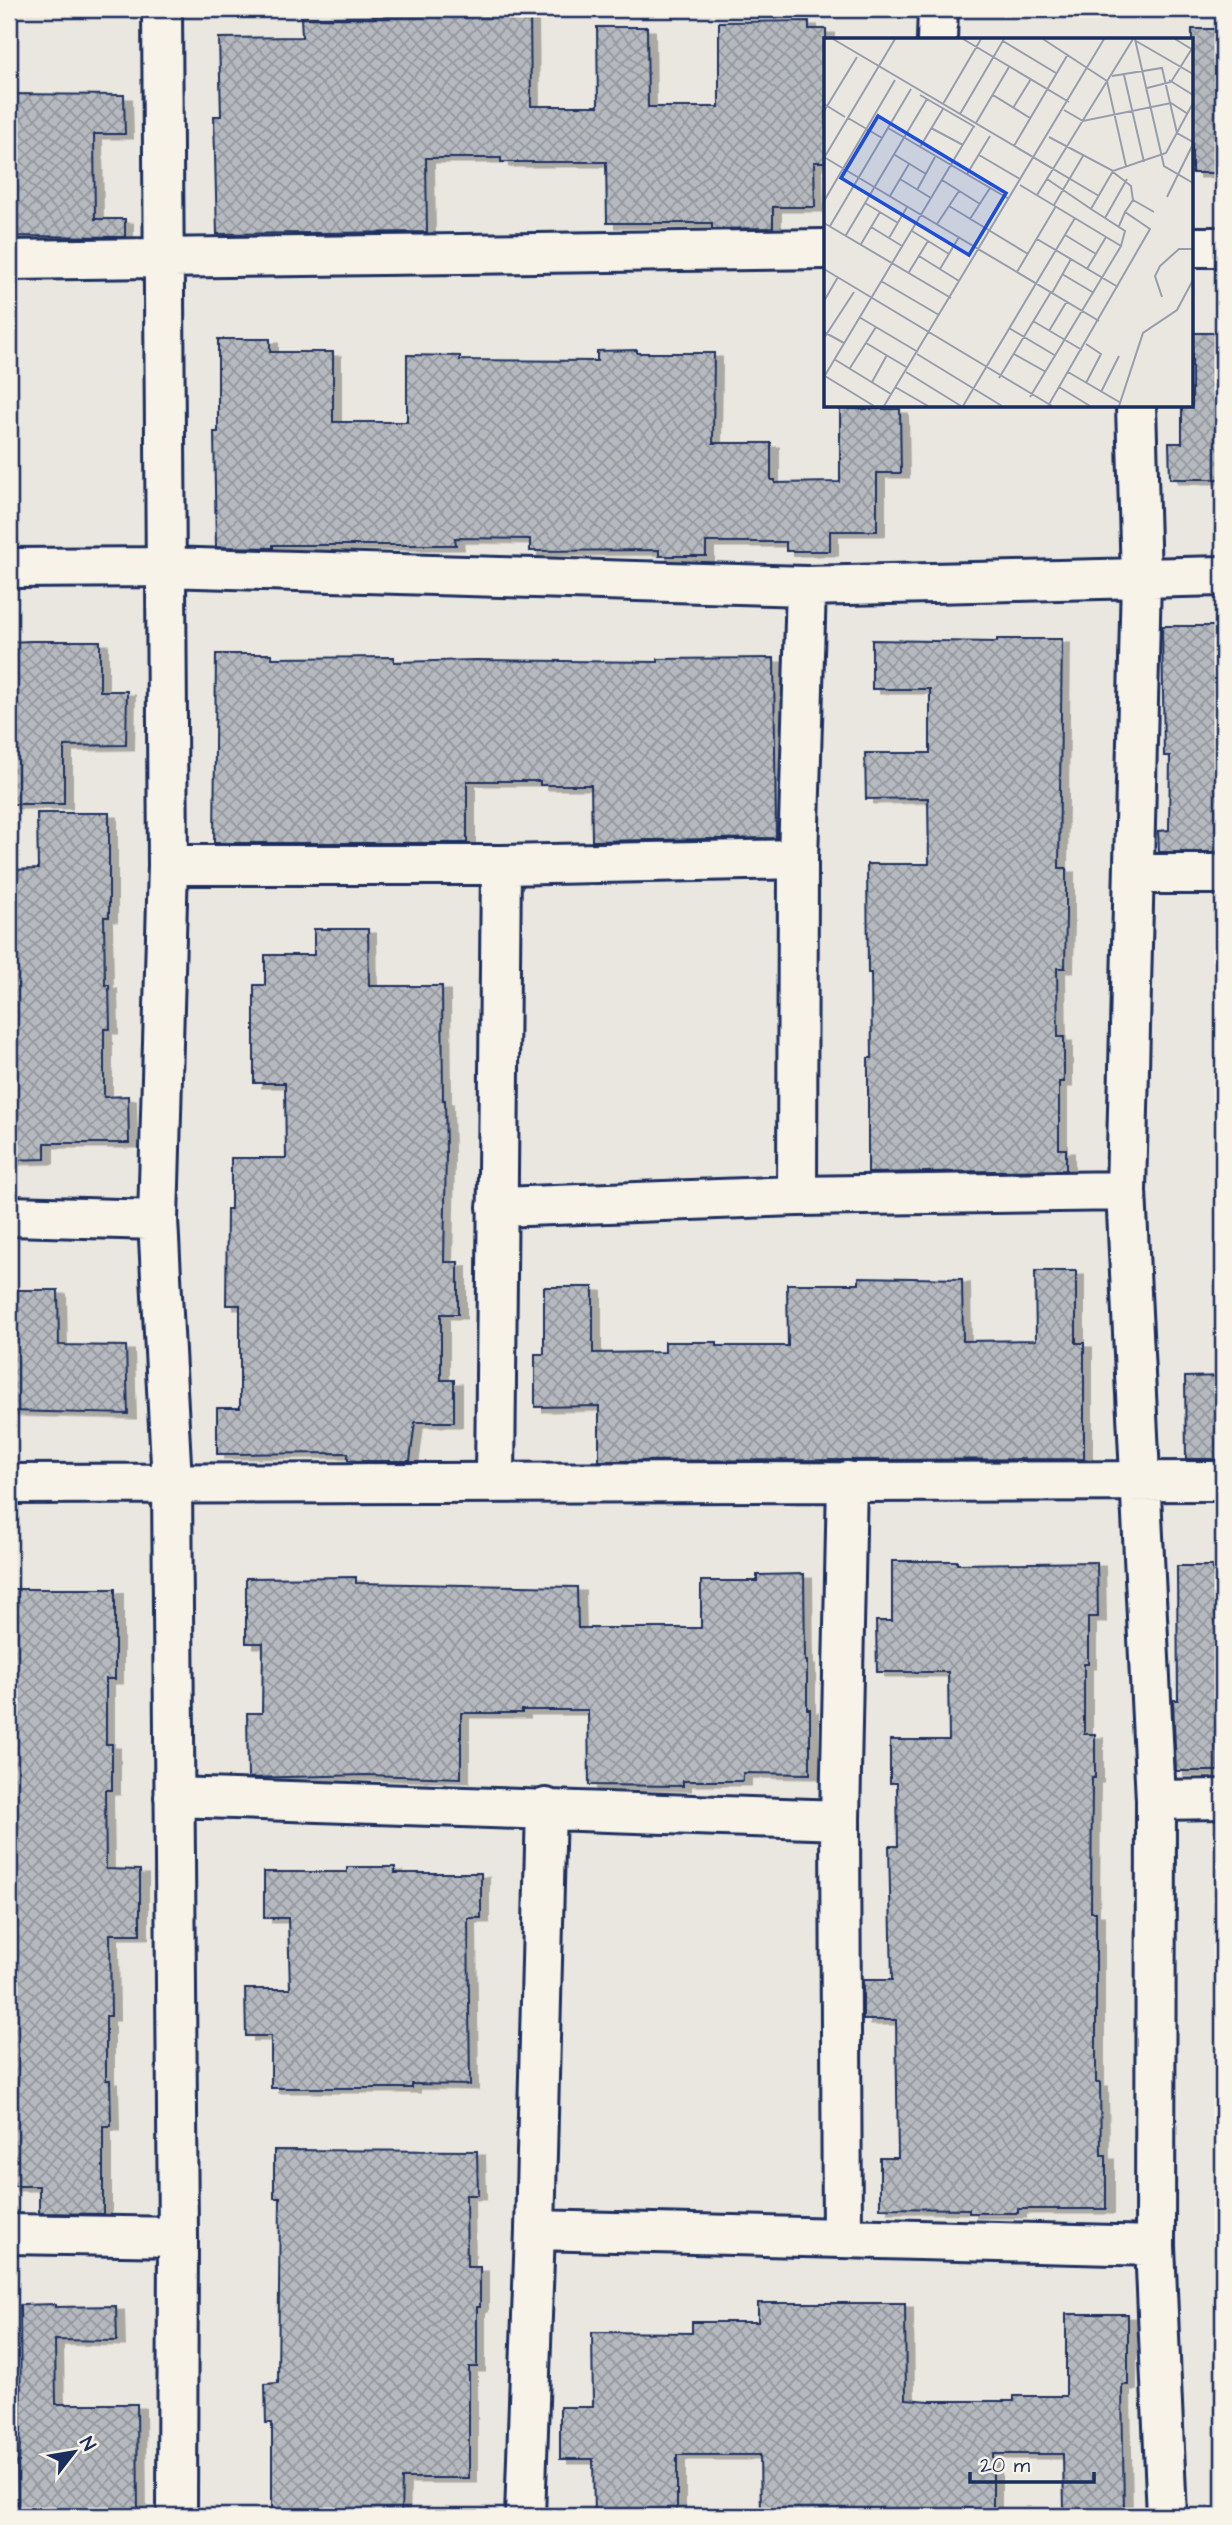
<svg xmlns="http://www.w3.org/2000/svg" width="1232" height="2525" font-family="'Architects Daughter',sans-serif">
<style>
.building{fill:url(#building-cross-hatch);stroke:#1b2f5e;stroke-width:2;filter:url(#shadow)}
.lines{fill:none;stroke-linecap:round;stroke-linejoin:round}
.minor-casing{stroke:#1b2f5e;stroke-width:44}
.minor{stroke:#f7f3e8;stroke-width:38}
.inset-road{fill:none;stroke:#979dac;stroke-width:2}
.view{fill:#1d4ed8;fill-opacity:0.15;stroke:#1d4ed8;stroke-width:3.5}
.inset-edge{fill:none;stroke:#1b2f5e;stroke-width:3.5}
</style>
<defs>
<pattern id="building-cross-hatch" width="8" height="8" patternUnits="userSpaceOnUse" patternTransform="scale(1.75)"><rect width="8" height="8" fill="#b6babf"/><path d="M0 0l8 8M0 8l8-8" fill="none" stroke="#93989e"/></pattern>
<filter id="shadow"><feDropShadow dx="8" dy="4.5" stdDeviation="0" flood-color="#0004"/></filter>
</defs>
<rect width="100%" height="100%" fill="#eae7e0"/>
<filter id="ink" filterUnits="userSpaceOnUse"><feTurbulence type="fractalNoise" baseFrequency=".0143" numOctaves="2"/><feDisplacementMap in="SourceGraphic" scale="14" xChannelSelector="R" yChannelSelector="G"/><feConvolveMatrix kernelMatrix="1 2 1 2 8 2 1 2 1" color-interpolation-filters="sRGB"/></filter>
<g filter="url(#ink)">
<!-- building -->
<path class="building" d="M 486,11 L 530,11 L 531,106 L 598,106 L 597,27 L 647,27 L 648,107 L 719,107 L 719,22 L 809,21 L 809,29 L 826,29 L 826,162 L 814,162 L 815,207 L 773,207 L 773,228 L 712,229 L 712,223 L 607,223 L 606,162 L 501,162 L 501,158 L 426,158 L 427,232 L 217,234 L 214,116 L 221,116 L 219,38 L 302,37 L 301,17 L 486,16 Z
M 1192,29 L 1223,29 L 1223,173 L 1192,173 Z
M 9,94 L 124,95 L 125,134 L 94,134 L 95,219 L 125,219 L 125,237 L 9,236 Z
M 1192,333 L 1223,333 L 1223,479 L 1170,479 L 1169,443 L 1182,443 L 1182,406 L 1192,406 Z
M 218,339 L 270,339 L 270,352 L 333,352 L 333,422 L 407,422 L 407,355 L 460,356 L 460,360 L 597,361 L 597,351 L 637,350 L 637,353 L 714,353 L 713,443 L 771,443 L 771,480 L 775,480 L 775,483 L 840,482 L 840,409 L 900,409 L 901,473 L 877,473 L 877,531 L 830,531 L 830,551 L 786,551 L 786,542 L 706,542 L 706,556 L 659,556 L 659,550 L 530,551 L 530,539 L 455,538 L 456,545 L 273,545 L 273,548 L 216,547 L 214,432 L 218,432 Z
M 1162,626 L 1219,626 L 1223,852 L 1159,852 L 1158,831 L 1169,830 L 1170,756 L 1164,756 Z
M 997,639 L 1062,639 L 1059,868 L 1066,868 L 1066,913 L 1065,968 L 1057,968 L 1058,1037 L 1064,1037 L 1064,1082 L 1059,1082 L 1059,1149 L 1066,1149 L 1066,1170 L 868,1173 L 868,1058 L 872,1058 L 871,973 L 868,973 L 867,864 L 929,864 L 928,798 L 866,799 L 865,753 L 930,753 L 930,689 L 872,689 L 872,640 L 997,642 Z
M 31,641 L 100,641 L 100,691 L 127,691 L 126,745 L 64,746 L 64,804 L 9,804 L 9,642 Z
M 216,654 L 272,654 L 272,658 L 394,657 L 394,662 L 476,660 L 658,662 L 658,659 L 774,658 L 776,838 L 592,841 L 591,785 L 540,785 L 540,781 L 467,781 L 467,843 L 214,843 Z
M 37,813 L 109,813 L 109,917 L 104,917 L 105,985 L 109,985 L 110,1029 L 104,1029 L 104,1097 L 128,1096 L 129,1143 L 45,1143 L 45,1159 L 9,1160 L 9,870 L 38,869 Z
M 314,929 L 368,929 L 369,986 L 442,986 L 443,1100 L 445,1100 L 446,1152 L 444,1262 L 458,1262 L 458,1314 L 441,1314 L 441,1380 L 454,1380 L 454,1422 L 415,1422 L 410,1461 L 358,1461 L 348,1460 L 348,1453 L 217,1454 L 217,1408 L 240,1408 L 240,1305 L 226,1305 L 227,1209 L 231,1209 L 231,1158 L 286,1158 L 285,1083 L 254,1083 L 254,985 L 265,985 L 265,955 L 314,955 Z
M 1035,1271 L 1076,1271 L 1076,1343 L 1084,1343 L 1084,1459 L 599,1461 L 599,1406 L 535,1407 L 535,1354 L 544,1354 L 544,1287 L 593,1287 L 593,1353 L 665,1352 L 665,1342 L 717,1342 L 717,1346 L 788,1346 L 787,1284 L 859,1284 L 859,1277 L 962,1279 L 963,1341 L 1036,1340 Z
M 9,1290 L 58,1290 L 59,1345 L 126,1346 L 128,1414 L 9,1411 Z
M 1223,1376 L 1223,1459 L 1186,1459 L 1185,1377 Z
M 892,1561 L 957,1561 L 957,1564 L 1097,1562 L 1098,1617 L 1088,1617 L 1088,1664 L 1084,1664 L 1084,1734 L 1095,1734 L 1095,1778 L 1092,1778 L 1091,1912 L 1096,1912 L 1096,2082 L 1100,2082 L 1101,2155 L 1106,2155 L 1106,2209 L 1018,2209 L 1018,2213 L 969,2213 L 969,2209 L 880,2208 L 880,2158 L 898,2158 L 896,2020 L 863,2020 L 863,1980 L 892,1980 L 889,1846 L 898,1846 L 897,1783 L 890,1783 L 890,1740 L 949,1740 L 948,1672 L 877,1672 L 876,1621 L 892,1621 Z
M 1177,1566 L 1212,1566 L 1213,1573 L 1223,1573 L 1223,1719 L 1217,1719 L 1218,1771 L 1176,1771 L 1173,1700 L 1178,1700 Z
M 804,1574 L 805,1661 L 807,1661 L 807,1709 L 810,1709 L 810,1774 L 743,1773 L 743,1781 L 683,1781 L 683,1786 L 589,1785 L 588,1710 L 522,1710 L 522,1713 L 461,1713 L 461,1778 L 366,1775 L 248,1778 L 247,1713 L 262,1713 L 263,1643 L 246,1643 L 246,1578 L 356,1577 L 356,1583 L 577,1587 L 578,1628 L 701,1628 L 701,1581 L 757,1581 L 757,1575 Z
M 9,1589 L 115,1589 L 115,1679 L 106,1679 L 106,1744 L 112,1744 L 112,1790 L 105,1790 L 106,1869 L 140,1870 L 140,1934 L 110,1934 L 111,2016 L 106,2016 L 106,2080 L 110,2080 L 111,2126 L 103,2126 L 103,2214 L 39,2213 L 39,2186 L 9,2186 L 9,1857 L 11,1857 L 11,1792 L 9,1792 Z
M 347,1867 L 395,1867 L 395,1873 L 481,1873 L 481,1918 L 468,1918 L 470,2085 L 412,2084 L 412,2088 L 271,2088 L 271,2036 L 246,2036 L 245,1989 L 290,1989 L 288,1918 L 264,1918 L 264,1872 L 347,1872 Z
M 274,2150 L 477,2151 L 478,2195 L 466,2195 L 467,2267 L 480,2267 L 480,2307 L 477,2307 L 477,2367 L 469,2367 L 469,2478 L 402,2478 L 401,2516 L 272,2516 L 272,2423 L 266,2423 L 265,2384 L 278,2383 L 280,2198 L 274,2198 Z
M 758,2303 L 905,2303 L 906,2399 L 930,2401 L 1014,2401 L 1014,2396 L 1066,2396 L 1066,2314 L 1128,2314 L 1128,2385 L 1122,2385 L 1124,2511 L 1064,2511 L 1063,2454 L 993,2454 L 993,2516 L 761,2516 L 760,2455 L 677,2455 L 677,2516 L 594,2516 L 593,2459 L 560,2459 L 560,2407 L 593,2407 L 592,2332 L 692,2333 L 692,2322 L 758,2322 Z
M 55,2304 L 55,2307 L 116,2306 L 117,2341 L 55,2340 L 56,2404 L 137,2404 L 138,2516 L 18,2514 L 17,2462 L 19,2462 L 21,2430 L 20,2305 Z"/>
<g class="lines">
<!-- minor casing -->
<g class="minor-casing">
<path id="minor" d="M 162,9 L 168,865 L 158,1220 L 172,1482 L 178,2237 L 177,2516
M 937,40 L 938,9
M 1192,247 L 1223,247
M 9,260 L 826,249
M 1136,406 L 1141,578 L 1126,1191 L 1156,1800 L 1155,2246 L 1167,2516
M 9,568 L 165,567 L 806,586 L 1223,576
M 168,865 L 501,865 L 798,859
M 1135,874 L 1223,874
M 797,1196 L 798,859 L 806,586
M 497,1207 L 797,1196 L 1126,1191
M 9,1216 L 158,1220
M 495,1481 L 501,865
M 9,1484 L 1223,1481
M 174,1797 L 840,1820
M 1156,1800 L 1223,1799
M 535,2230 L 1155,2246
M 9,2234 L 178,2237
M 842,2238 L 840,1820 L 847,1481
M 525,2516 L 535,2230 L 546,1808"/>
</g>
<!-- minor -->
<use href="#minor" class="minor"/>
</g>
</g>
<!-- overview -->
<g transform="translate(824 38)">
<rect width="369" height="369" fill="#eae7e0"/>
<path class="inset-road" d="M 9,1 L 275,158M 139,1 L 245,64M 219,1 L 283,43 L 302,128M 311,1 L 340,128 L 369,145M 351,1 L 369,12M 179,3 L 232,35M 312,3 L 369,36M 300,37 L 320,124M 288,38 L 338,30 L 353,95 L 369,104M 345,42 L 369,57M 323,50 L 347,44 L 369,9M 96,57 L 151,89M 169,57 L 206,80M 0,66 L 21,79M 119,66 L 157,1M 189,70 L 207,41M 240,72 L 259,83 L 347,65 L 364,76M 0,73 L 33,19M 136,76 L 180,1M 24,80 L 58,100M 152,85 L 185,29M 64,90 L 185,161M 107,90 L 139,107M 225,99 L 289,133 L 342,115 L 369,65M 190,108 L 244,16M 96,109 L 119,71M 71,117 L 102,136M 155,117 L 196,141M 0,119 L 275,283M 0,120 L 71,1M 289,133 L 267,171 L 301,193 L 297,208M 289,134 L 307,148 L 309,162 L 301,174M 143,136 L 166,98M 76,141 L 107,160M 223,141 L 267,171M 118,142 L 156,166M 196,147 L 297,208 L 206,359M 93,152 L 111,119M 213,157 L 309,1M 66,158 L 85,126M 343,159 L 369,106M 309,162 L 330,174M 0,163 L 71,42M 41,165 L 74,185M 230,167 L 259,118M 125,168 L 204,216M 281,180 L 303,141M 146,181 L 166,150M 0,185 L 127,260M 113,186 L 135,153M 6,188 L 87,51M 47,189 L 78,208M 88,193 L 125,216M 22,197 L 103,61M 241,197 L 272,216M 65,200 L 83,169M 213,201 L 294,249M 37,206 L 56,174M 95,218 L 135,243M 0,231 L 228,368M 116,231 L 135,199M 263,231 L 282,199M 85,234 L 104,203M 193,234 L 232,168M 238,236 L 270,255M 57,243 L 115,277M 228,255 L 247,221M 338,259 L 331,238 L 336,228 L 355,211 L 369,211M 0,263 L 14,239M 35,279 L 94,314M 209,283 L 258,312M 185,290 L 232,318M 225,293 L 243,263M 0,294 L 20,305M 0,300 L 30,254M 42,305 L 84,330M 262,306 L 277,316 L 262,345M 93,316 L 178,368M 190,316 L 222,334M 10,321 L 67,356M 26,330 L 52,289M 82,334 L 137,368M 244,334 L 297,365M 1,338 L 50,368M 0,339 L 150,88M 175,340 L 227,254M 48,344 L 63,317M 71,349 L 104,368M 235,349 L 266,368M 277,354 L 295,318M 60,368 L 280,1M 139,368 L 251,180M 224,368 L 326,191 L 301,174 L 295,188M 295,368 L 319,295 L 353,272 L 369,242"/>
<path class="view" d="M 54,78 L 182,155 L 145,217 L 17,140 Z"/>
<rect width="369" height="369" class="inset-edge"/>
</g>
<!-- margin -->
<rect width="1232" height="2525" fill="none" stroke="#f7f3e8" stroke-width="35"/>
<rect x="18" y="18" width="1197" height="2490" fill="none" stroke="#1b2f5e" stroke-width="2.5" filter="url(#ink)"/>
<!-- north arrow -->
<g transform="translate(74 2452) rotate(59)" stroke="#f7f3e8" stroke-width="5" paint-order="stroke">
<path d="M0-5L12 26L0 18L-12 26Z" fill="#1b2f5e"/>
<text y="-10" font-size="19" font-weight="bold" text-anchor="middle" fill="#1b2f5e">N</text>
</g>
<!-- scale -->
<path d="M970 2472v10h124v-10" fill="none" stroke="#1b2f5e" stroke-width="3.5"/>
<text x="980" y="2472" font-size="21" fill="#1b2f5e" stroke="#f7f3e8" stroke-width="5" paint-order="stroke">20 m</text>
</svg>
